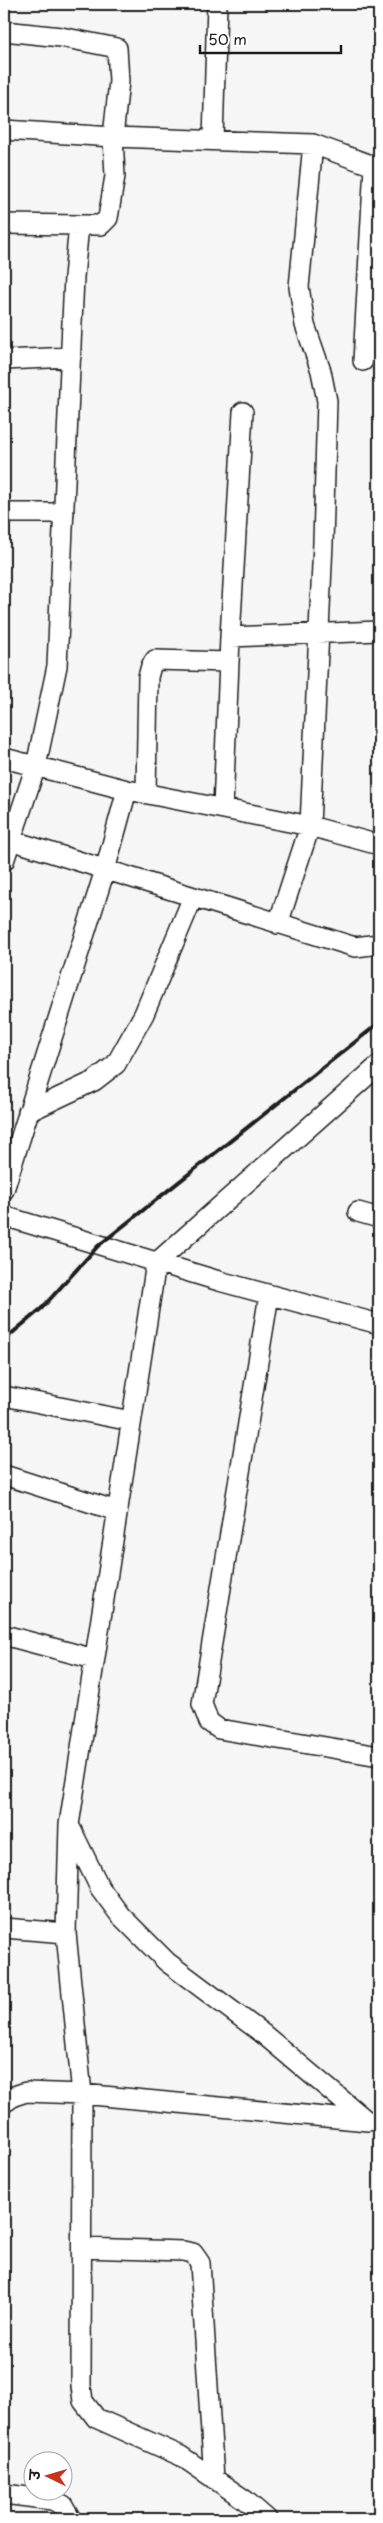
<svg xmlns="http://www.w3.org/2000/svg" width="383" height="2523" font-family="'Playpen Sans','Playpen Sans Deva',sans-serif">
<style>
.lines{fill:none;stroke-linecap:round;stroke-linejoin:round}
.minor-casing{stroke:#1c1c1c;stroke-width:22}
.minor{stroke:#fff;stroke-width:19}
.rail{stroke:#1c1c1c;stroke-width:4}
</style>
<rect width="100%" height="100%" fill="#f6f6f6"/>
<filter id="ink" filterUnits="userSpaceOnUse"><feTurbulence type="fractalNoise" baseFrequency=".02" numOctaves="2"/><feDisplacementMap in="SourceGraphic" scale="10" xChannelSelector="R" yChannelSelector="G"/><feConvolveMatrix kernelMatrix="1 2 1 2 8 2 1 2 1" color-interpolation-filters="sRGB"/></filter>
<g filter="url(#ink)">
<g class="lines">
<!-- minor casing -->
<g class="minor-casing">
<path id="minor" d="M 4,31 L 61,37 L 117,48 L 119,81 L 113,137 L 115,176 L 108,218 L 101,225 L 79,225 L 74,277 L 57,666 L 36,766 L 4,861
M 4,130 L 113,137 L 313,144 L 379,168
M 213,140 L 217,4
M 4,224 L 79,225
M 4,360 L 71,357
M 363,361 L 374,166
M 4,513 L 64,513
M 230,637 L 243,412
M 4,758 L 127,790 L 105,870 L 4,1190
M 133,791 L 310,826 L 379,845
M 146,793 L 148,677 L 151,666 L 155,660 L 229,662 L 230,637 L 379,631
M 223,808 L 229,662
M 4,838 L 355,947 L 379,944
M 278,924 L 310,826 L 323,543 L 327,401 L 321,371 L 305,325 L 299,287 L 313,144
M 28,1112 L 94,1081 L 116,1064 L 144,1014 L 193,897
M 358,1212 L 379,1218
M 4,1216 L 219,1281 L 379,1324
M 269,1295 L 202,1704 L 209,1722 L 219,1729 L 379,1756
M 4,1396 L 131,1421
M 4,1475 L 117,1511
M 4,1635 L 94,1659
M 71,1829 L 100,1888 L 120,1915 L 167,1962 L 262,2033 L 367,2121
M 4,1928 L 66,1933
M 4,2103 L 14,2096 L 26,2092 L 82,2094 L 368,2121
M 82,2248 L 183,2251 L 193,2253 L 200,2263 L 214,2479
M 4,2494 L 52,2500 L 63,2505 L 71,2519
M 267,2519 L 245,2500 L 181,2456 L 96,2418 L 83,2401 L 81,2386 L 82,2094 L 66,1933 L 69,1825 L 156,1263 L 379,1065"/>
</g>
<!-- minor -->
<use href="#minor" class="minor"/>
<!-- rail -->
<path class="rail" d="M 4,1340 L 42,1308 L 98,1246 L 379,1023"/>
</g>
</g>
<!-- margin -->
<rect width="383" height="2523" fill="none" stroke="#fff" stroke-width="20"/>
<rect x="10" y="10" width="363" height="2503" fill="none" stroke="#1c1c1c" stroke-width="2" filter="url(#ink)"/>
<!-- north arrow -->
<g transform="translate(48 2476) rotate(275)"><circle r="24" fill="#ffffff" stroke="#a4a4a4"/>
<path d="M0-4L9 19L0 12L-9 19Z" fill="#c8321e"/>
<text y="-8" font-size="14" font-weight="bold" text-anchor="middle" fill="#1c1c1c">उ</text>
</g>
<!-- scale -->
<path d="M200 45v8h141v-8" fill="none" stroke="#1c1c1c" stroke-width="2.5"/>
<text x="208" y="45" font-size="15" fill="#1c1c1c" stroke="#ffffff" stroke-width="4" paint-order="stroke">50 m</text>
</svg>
